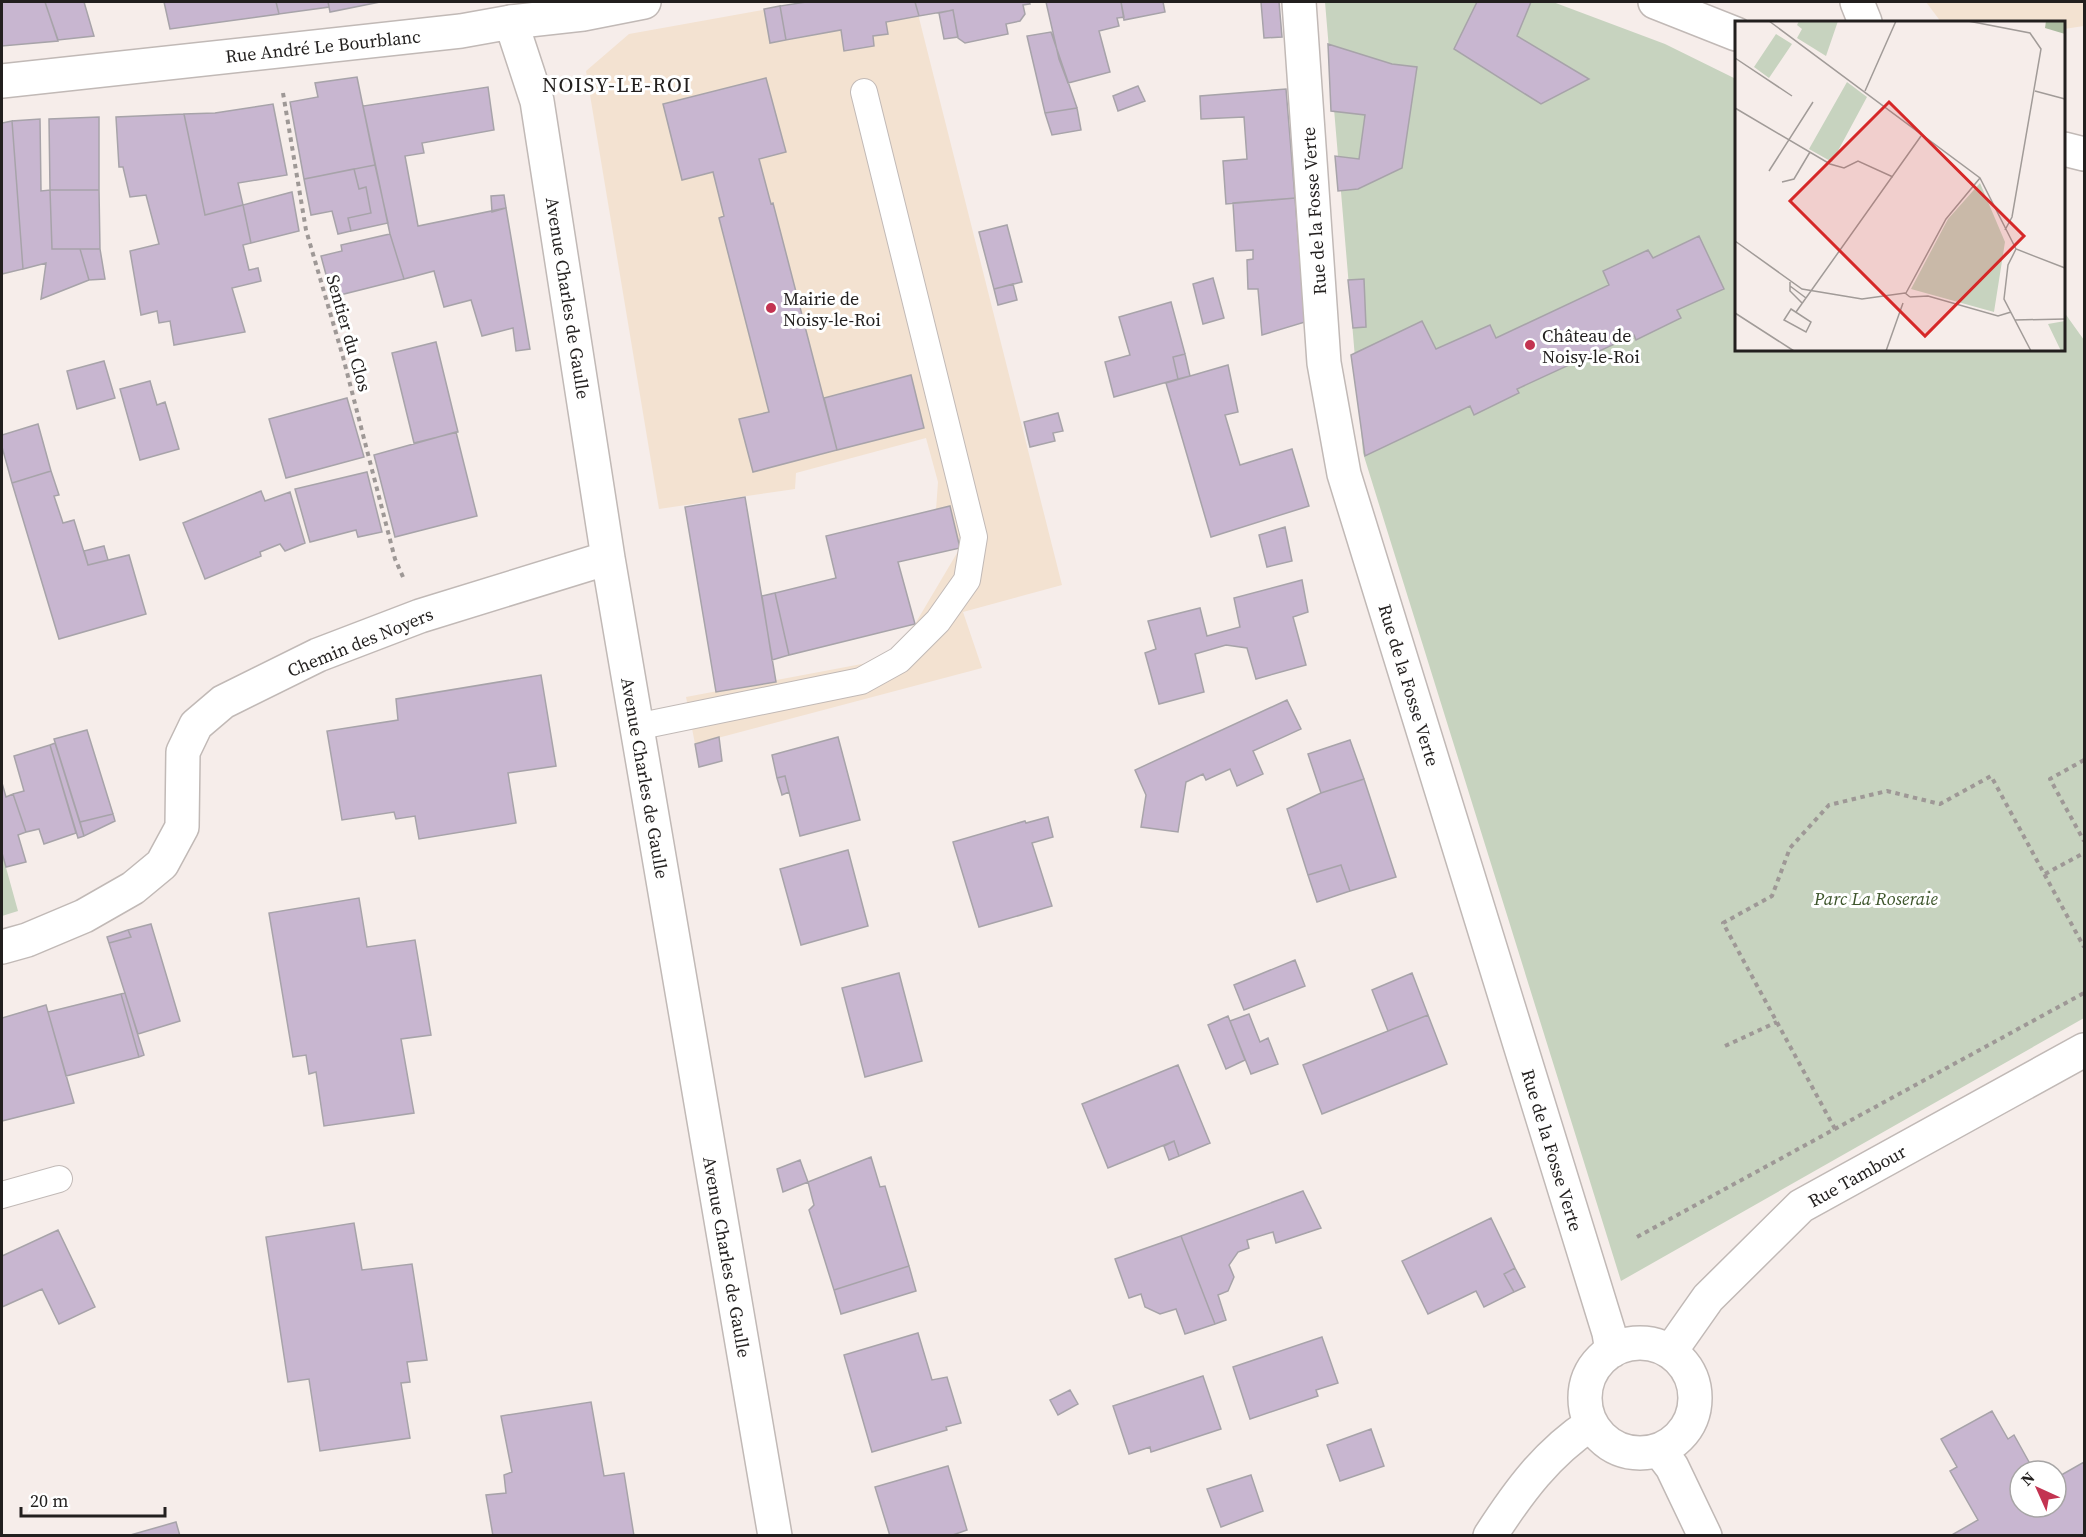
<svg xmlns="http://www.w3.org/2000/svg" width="2086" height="1537" font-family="'Source Serif 4',serif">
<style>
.commercial{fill:#f3e2d1}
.green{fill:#c7d3bf}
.building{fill:#c8b6d0;stroke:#a7a3a9;stroke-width:1.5}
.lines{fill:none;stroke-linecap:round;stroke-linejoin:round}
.service-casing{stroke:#c1b9b6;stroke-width:28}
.minor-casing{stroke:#c1b9b6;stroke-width:36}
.tertiary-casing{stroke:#c1b9b6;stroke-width:36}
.path{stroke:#9e9896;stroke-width:4;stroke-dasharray:4.5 4.5;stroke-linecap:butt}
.service{stroke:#fff;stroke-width:26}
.minor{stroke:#fff;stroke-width:33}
.tertiary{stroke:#fff;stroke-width:33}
.poi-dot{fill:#c33351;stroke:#fff;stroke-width:2}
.labels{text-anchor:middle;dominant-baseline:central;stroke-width:6;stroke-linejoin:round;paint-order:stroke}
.street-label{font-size:18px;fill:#221f1e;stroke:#fff}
.poi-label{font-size:18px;fill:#221f1e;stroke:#fff;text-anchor:start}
.park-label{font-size:18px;font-style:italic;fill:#3d552b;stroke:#fff}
.quarter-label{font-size:21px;letter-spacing:1.5px;fill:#221f1e;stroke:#fff}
.inset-road{fill:none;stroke:#a19b98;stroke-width:1.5}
.view{fill:#d62828;fill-opacity:0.15;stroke:#d62828;stroke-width:3}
.inset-edge{fill:none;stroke:#221f1e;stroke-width:3}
</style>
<rect width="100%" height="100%" fill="#f6edea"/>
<!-- commercial -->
<path class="commercial" d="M 807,2 L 915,2 L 1062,585 L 963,612 L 982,668 L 695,744 L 686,697 L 883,660 L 915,624 L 960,548 L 950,507 L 936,510 L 938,482 L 926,438 L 796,473 L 795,489 L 659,509 L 586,71 L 629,34 Z
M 1926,2 L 2084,2 L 2084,26 L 2064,29 L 2064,22 L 1941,22 Z"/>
<!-- green -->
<path class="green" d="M 1325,2 L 1553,2 L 1665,44 L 1736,79 L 1736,350 L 2064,350 L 2064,312 L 2084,340 L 2084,1018 L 1621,1281 L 1363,453 Z
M 2,853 L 18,911 L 2,916 Z"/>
<!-- building -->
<path class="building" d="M 2,2 L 45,2 L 58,41 L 2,46 Z
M 45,2 L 84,2 L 94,36 L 58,40 Z
M 164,2 L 276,2 L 279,14 L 170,29 Z
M 276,2 L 328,2 L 329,7 L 279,14 Z
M 328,2 L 380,2 L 330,12 Z
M 806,2 L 915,2 L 919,16 L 886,22 L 888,34 L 873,36 L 874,46 L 844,51 L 841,30 L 786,40 L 780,6 Z
M 915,2 L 1029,2 L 1030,4 L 1023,5 L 1025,14 L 1020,21 L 1006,24 L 1008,34 L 965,43 L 958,38 L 953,10 L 919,16 Z
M 1046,2 L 1121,2 L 1124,17 L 1117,18 L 1119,26 L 1099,31 L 1110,72 L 1068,83 L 1059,59 Z
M 1121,2 L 1163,2 L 1165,12 L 1124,20 Z
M 1261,2 L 1279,2 L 1282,37 L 1264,38 Z
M 1477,2 L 1531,2 L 1517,36 L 1589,79 L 1541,104 L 1454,49 Z
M 780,6 L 786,40 L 770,43 L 764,9 Z
M 953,10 L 958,37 L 944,39 L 939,13 Z
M 1051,32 L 1077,108 L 1045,113 L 1027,36 Z
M 1328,44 L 1392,64 L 1417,67 L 1402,168 L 1358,189 L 1338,191 L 1335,156 L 1359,159 L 1365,115 L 1331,111 Z
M 357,77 L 375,165 L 304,179 L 290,102 L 318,97 L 315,83 Z
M 766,78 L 786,152 L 759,159 L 771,204 L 773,203 L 837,450 L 753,472 L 739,419 L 769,412 L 719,218 L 724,216 L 713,172 L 682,180 L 663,104 Z
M 1138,86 L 1145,101 L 1118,111 L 1113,96 Z
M 488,87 L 494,130 L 422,143 L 424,153 L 405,156 L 418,226 L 506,208 L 530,349 L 516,351 L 513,328 L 482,336 L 471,300 L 444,307 L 434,271 L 404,279 L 390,234 L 363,106 Z
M 1286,89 L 1295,198 L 1226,204 L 1223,161 L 1247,159 L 1244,117 L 1201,119 L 1200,96 Z
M 273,104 L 287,175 L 238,183 L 243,205 L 205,215 L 184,114 L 215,113 Z
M 1077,108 L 1081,130 L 1052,135 L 1045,113 Z
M 184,114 L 205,215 L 243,205 L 251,243 L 243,245 L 249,270 L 258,268 L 261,281 L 232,288 L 245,332 L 174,345 L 170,321 L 159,323 L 157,311 L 141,315 L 130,251 L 159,244 L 146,195 L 130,197 L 123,167 L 119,167 L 116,117 Z
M 99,117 L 99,190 L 50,190 L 49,119 Z
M 40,119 L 41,191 L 50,190 L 52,249 L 80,249 L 89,280 L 41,299 L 46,263 L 23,269 L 12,121 Z
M 12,121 L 23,269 L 2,274 L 2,123 Z
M 375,165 L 388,223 L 351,231 L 348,218 L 371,213 L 366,187 L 359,189 L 354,169 Z
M 354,169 L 359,189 L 366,187 L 371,213 L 348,218 L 351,231 L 338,234 L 332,211 L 311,215 L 304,179 Z
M 50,190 L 99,190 L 100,249 L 52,249 Z
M 292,192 L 299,231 L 251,243 L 243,205 Z
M 504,195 L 506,208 L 492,212 L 491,196 Z
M 1295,198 L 1305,322 L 1262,335 L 1258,289 L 1248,289 L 1247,260 L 1253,259 L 1253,250 L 1236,251 L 1233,203 Z
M 1007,225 L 1022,282 L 994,289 L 979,232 Z
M 390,234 L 404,279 L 332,297 L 321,256 L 342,251 L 341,245 Z
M 1699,236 L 1724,289 L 1677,310 L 1681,318 L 1636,340 L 1634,335 L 1517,389 L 1519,393 L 1474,415 L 1470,406 L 1365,456 L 1351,355 L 1422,321 L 1436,349 L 1490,325 L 1496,338 L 1609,285 L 1603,271 L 1648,250 L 1653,258 Z
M 80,249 L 100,249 L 105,279 L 89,280 Z
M 1213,278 L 1224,318 L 1203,324 L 1193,284 Z
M 1364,279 L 1366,327 L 1353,328 L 1348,280 Z
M 1013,284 L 1017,300 L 998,305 L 994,289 Z
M 1171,302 L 1185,354 L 1173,357 L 1178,379 L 1114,397 L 1105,362 L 1130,355 L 1119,317 Z
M 436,342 L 458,432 L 414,443 L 392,353 Z
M 1185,354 L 1190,376 L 1178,379 L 1173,357 Z
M 104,361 L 115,398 L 77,409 L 67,371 Z
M 1228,365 L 1238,412 L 1225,415 L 1240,465 L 1292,449 L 1309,506 L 1211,537 L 1166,383 Z
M 911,375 L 924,428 L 837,450 L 824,398 Z
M 150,381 L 157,405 L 165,402 L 179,449 L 140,460 L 120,389 Z
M 347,398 L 364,457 L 286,478 L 269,419 Z
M 1058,413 L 1063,431 L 1053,433 L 1055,441 L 1030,447 L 1024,422 Z
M 38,424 L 51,471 L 12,483 L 2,447 L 2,435 Z
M 456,432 L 477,516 L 395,537 L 374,455 Z
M 51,471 L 59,495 L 54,496 L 63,523 L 74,520 L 88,565 L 129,555 L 146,614 L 59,639 L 12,483 Z
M 367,472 L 382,532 L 358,537 L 356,530 L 310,542 L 295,489 Z
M 261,491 L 265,501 L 290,492 L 305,543 L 285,551 L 280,544 L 260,552 L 261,556 L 205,579 L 183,523 Z
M 745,497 L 776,682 L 716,692 L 685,507 Z
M 950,506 L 960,548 L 898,562 L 915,624 L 789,655 L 775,593 L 836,578 L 826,536 Z
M 1285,527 L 1292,561 L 1267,567 L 1259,535 Z
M 104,546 L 108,560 L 88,565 L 84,551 Z
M 1302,580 L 1308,612 L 1293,617 L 1306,665 L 1256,679 L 1247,648 L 1226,645 L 1195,654 L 1204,692 L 1159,704 L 1145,653 L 1156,649 L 1148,621 L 1200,608 L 1207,636 L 1240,627 L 1234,598 Z
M 775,593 L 789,655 L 772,660 L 762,596 Z
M 541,675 L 556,766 L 508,773 L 516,823 L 419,839 L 415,816 L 396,819 L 394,812 L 342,820 L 327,731 L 398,720 L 396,699 Z
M 1287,700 L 1301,729 L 1253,751 L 1263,774 L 1237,786 L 1230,769 L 1206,780 L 1203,774 L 1186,782 L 1178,832 L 1141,827 L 1146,795 L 1135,770 Z
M 87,730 L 113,814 L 80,822 L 54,739 Z
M 719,737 L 722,761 L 699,767 L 695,744 Z
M 838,737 L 860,820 L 800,836 L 785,776 L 777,778 L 772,755 Z
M 1350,740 L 1364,779 L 1321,793 L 1308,754 Z
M 55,743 L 84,836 L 78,838 L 50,745 Z
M 50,745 L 76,833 L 44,844 L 39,829 L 26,832 L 13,794 L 24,791 L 14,756 Z
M 785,776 L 789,792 L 782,795 L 777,778 Z
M 1364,779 L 1396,877 L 1350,891 L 1341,865 L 1308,875 L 1287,809 L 1321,793 Z
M 2,783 L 6,797 L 13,794 L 26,832 L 18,835 L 26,862 L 6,867 L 2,853 Z
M 113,814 L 115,821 L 84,836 L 80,822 Z
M 1048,817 L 1053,837 L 1032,843 L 1052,906 L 979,927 L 953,842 L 1025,821 L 1026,823 Z
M 848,850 L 868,926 L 801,945 L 780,869 Z
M 1341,865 L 1350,891 L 1317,902 L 1308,875 Z
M 359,898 L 367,947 L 415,940 L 431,1035 L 401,1039 L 414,1113 L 324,1126 L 316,1072 L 309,1074 L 306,1055 L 293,1057 L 269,913 Z
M 151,924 L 180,1021 L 138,1034 L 109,943 L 131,937 L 128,930 Z
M 128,930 L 131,937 L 109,943 L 107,937 Z
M 1295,960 L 1305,986 L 1244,1010 L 1234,985 Z
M 899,973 L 922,1061 L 865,1077 L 842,988 Z
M 1412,973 L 1428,1015 L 1388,1031 L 1372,990 Z
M 125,993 L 144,1055 L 139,1057 L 121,994 Z
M 121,994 L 139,1057 L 66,1076 L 48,1012 Z
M 46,1005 L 74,1103 L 2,1121 L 2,1018 Z
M 1249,1014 L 1260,1042 L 1268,1038 L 1278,1064 L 1251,1074 L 1230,1021 Z
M 1428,1015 L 1447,1064 L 1322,1114 L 1303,1065 Z
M 1228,1016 L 1245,1060 L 1226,1069 L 1208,1025 Z
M 1178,1065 L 1210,1143 L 1179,1156 L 1174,1141 L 1108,1168 L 1082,1104 Z
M 1174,1141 L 1179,1156 L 1169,1160 L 1164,1146 Z
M 871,1157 L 880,1187 L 885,1186 L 909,1266 L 834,1290 L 809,1210 L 814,1205 L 808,1182 Z
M 800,1160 L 808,1182 L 783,1192 L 777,1169 Z
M 1303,1191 L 1321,1228 L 1276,1243 L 1273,1232 L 1247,1240 L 1249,1248 L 1238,1252 L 1229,1265 L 1234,1277 L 1228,1291 L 1218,1295 L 1226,1320 L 1215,1324 L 1181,1236 Z
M 1491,1218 L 1515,1268 L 1504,1274 L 1514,1292 L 1484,1307 L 1476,1291 L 1428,1314 L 1402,1261 Z
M 354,1223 L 362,1270 L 412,1264 L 427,1360 L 407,1362 L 410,1382 L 401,1383 L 410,1438 L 320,1451 L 309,1379 L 288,1382 L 266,1237 Z
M 58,1230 L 95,1307 L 59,1324 L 42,1289 L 2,1307 L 2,1256 Z
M 1181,1236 L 1215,1324 L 1185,1334 L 1176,1309 L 1160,1314 L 1145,1307 L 1141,1294 L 1129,1298 L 1115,1259 Z
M 909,1266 L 916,1291 L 841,1314 L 834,1290 Z
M 1515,1268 L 1525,1287 L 1514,1292 L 1504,1274 Z
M 918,1333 L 932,1380 L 947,1377 L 961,1423 L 946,1427 L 947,1430 L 872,1452 L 844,1355 Z
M 1322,1337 L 1338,1383 L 1316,1390 L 1318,1396 L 1250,1419 L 1233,1367 Z
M 1203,1376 L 1221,1429 L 1151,1452 L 1150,1447 L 1129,1454 L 1113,1406 Z
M 1070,1390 L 1078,1404 L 1058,1415 L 1050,1400 Z
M 591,1402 L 604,1476 L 624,1473 L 634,1536 L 493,1536 L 486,1495 L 506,1493 L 504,1475 L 512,1472 L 501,1416 Z
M 1992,1411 L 2008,1439 L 2014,1435 L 2034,1471 L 2020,1471 L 2020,1507 L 2056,1507 L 2056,1478 L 2084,1462 L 2084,1536 L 1950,1536 L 1978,1520 L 1950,1471 L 1957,1467 L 1941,1439 Z
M 1371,1429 L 1384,1466 L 1340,1481 L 1327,1445 Z
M 948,1466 L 967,1530 L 950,1536 L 890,1536 L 875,1487 Z
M 1251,1475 L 1263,1511 L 1221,1527 L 1207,1489 Z
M 176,1522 L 180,1536 L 127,1536 Z"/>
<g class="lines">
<!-- service casing -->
<g class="service-casing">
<path id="service" d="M 636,727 L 861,681 L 899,660 L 938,621 L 967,580 L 974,537 L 864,92
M 2,1195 L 59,1179"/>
</g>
<!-- minor casing -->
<g class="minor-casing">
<path id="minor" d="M 1299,2 L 1324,363 L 1344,474 L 1609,1333 L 1612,1351
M 1857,2 L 1865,22
M 2,81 L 461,31 L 511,22 L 537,101 L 608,558 L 775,1536
M 2,947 L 27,940 L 84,916 L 133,888 L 162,864 L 182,827 L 183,752 L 196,725 L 223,702 L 318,655 L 420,616 L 608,558
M1585 1398a55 55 0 1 1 110 0a55 55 0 1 1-110 0Z
M 1670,1352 L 1708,1298 L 1801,1206 L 2084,1050
M 1659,1450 L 1672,1467 L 1705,1536
M 1490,1536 C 1519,1491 1547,1453 1591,1424"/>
</g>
<!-- tertiary casing -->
<g class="tertiary-casing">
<path id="tertiary" d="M 1655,2 L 1736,34
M 511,22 L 583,14 L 644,2
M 2064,149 L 2084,154"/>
</g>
<!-- path -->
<path class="path" d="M 283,93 L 306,230 L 343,357 L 395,559 L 403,577
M 2084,760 L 2050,779 L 2084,841
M 2045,874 L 2084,853
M 1725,1046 L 1777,1022
M 1835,1129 L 1723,923 L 1772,896 L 1790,848 L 1829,805 L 1887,791 L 1940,804 L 1991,776 L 2084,947
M 1637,1237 L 2084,993"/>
<!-- service -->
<use href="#service" class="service"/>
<!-- minor -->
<use href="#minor" class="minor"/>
<!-- tertiary -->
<use href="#tertiary" class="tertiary"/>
</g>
<!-- markers -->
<g class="poi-dot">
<circle cx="771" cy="308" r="6"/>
<circle cx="1530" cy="345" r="6"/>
</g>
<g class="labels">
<!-- street labels -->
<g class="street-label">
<text transform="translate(323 46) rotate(-6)">Rue André Le Bourblanc</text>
<text transform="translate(1314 211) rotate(-94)">Rue de la Fosse Verte</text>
<text transform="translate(568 298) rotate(81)">Avenue Charles de Gaulle</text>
<text transform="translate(349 333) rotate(74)">Sentier du Clos</text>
<text transform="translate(360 642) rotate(-22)">Chemin des Noyers</text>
<text transform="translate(1409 685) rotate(73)">Rue de la Fosse Verte</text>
<text transform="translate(645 778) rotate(80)">Avenue Charles de Gaulle</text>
<text transform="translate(1552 1150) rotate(73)">Rue de la Fosse Verte</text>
<text transform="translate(1857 1176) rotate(-29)">Rue Tambour</text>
<text transform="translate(727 1257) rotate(80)">Avenue Charles de Gaulle</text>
</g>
<!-- poi labels -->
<g class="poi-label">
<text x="783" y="298">Mairie de<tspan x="783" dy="21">Noisy-le-Roi</tspan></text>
<text x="1542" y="335">Château de<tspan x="1542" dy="21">Noisy-le-Roi</tspan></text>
</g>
<!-- park labels -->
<g class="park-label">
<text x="1876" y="898">Parc La Roseraie</text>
</g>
<!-- quarter labels -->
<g class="quarter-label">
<text x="617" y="84">NOISY-LE-ROI</text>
</g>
</g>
<!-- overview -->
<g transform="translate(1735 21)">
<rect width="330" height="330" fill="#f6edea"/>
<path d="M 64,0 L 103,0 L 91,35 L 62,17 L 67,8 L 62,4 ZM 41,13 L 57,23 L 34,57 L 19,46 ZM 112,61 L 132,76 L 97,141 L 74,128 ZM 245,162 L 270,221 L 259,291 L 176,268 L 213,198 ZM 330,300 L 330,330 L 326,330 L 313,303 Z" fill="#c7d3bf"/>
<path d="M 311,0 L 330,0 L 330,13 L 310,7 Z" fill="#abbba0"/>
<path class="inset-road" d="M 34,0 L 245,157 L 281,228 L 330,247M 233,0 L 295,12 L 306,28 L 277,196 L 270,209M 0,37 L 57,75M 130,70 L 161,0M 300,70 L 330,78M 0,87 L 95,143 L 109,147 L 123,140 L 158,156M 34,150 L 78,81M 47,161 L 59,158 L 75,131M 0,220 L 67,268 L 127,278 L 170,272 L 175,276M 281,228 L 273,244 L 269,278 L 296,330M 55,261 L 55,270 L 67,282M 55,265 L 71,277M 171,272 L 211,198 L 245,157M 175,276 L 193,275 L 263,295 L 276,291M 56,288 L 76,301 L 71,311 L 49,299 ZM 61,291 L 186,115M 0,292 L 59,330M 280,299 L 330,298M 151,330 L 168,282"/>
<path class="view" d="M 154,81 L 289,215 L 190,315 L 55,180 Z"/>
<rect width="330" height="330" class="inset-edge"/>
</g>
<!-- border -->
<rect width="2086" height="1537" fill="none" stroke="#221f1e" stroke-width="6"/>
<!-- north arrow -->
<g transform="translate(2038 1489) rotate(315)"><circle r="28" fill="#ffffff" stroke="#a7a5a5" stroke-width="1.5"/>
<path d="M0-4.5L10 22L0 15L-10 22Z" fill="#c33351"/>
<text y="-9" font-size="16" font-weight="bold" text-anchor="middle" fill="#221f1e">N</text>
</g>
<!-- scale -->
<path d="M21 1507v9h144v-9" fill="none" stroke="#221f1e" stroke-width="3"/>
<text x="30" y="1507" font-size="18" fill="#221f1e" stroke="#ffffff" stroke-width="4.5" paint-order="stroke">20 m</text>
</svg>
